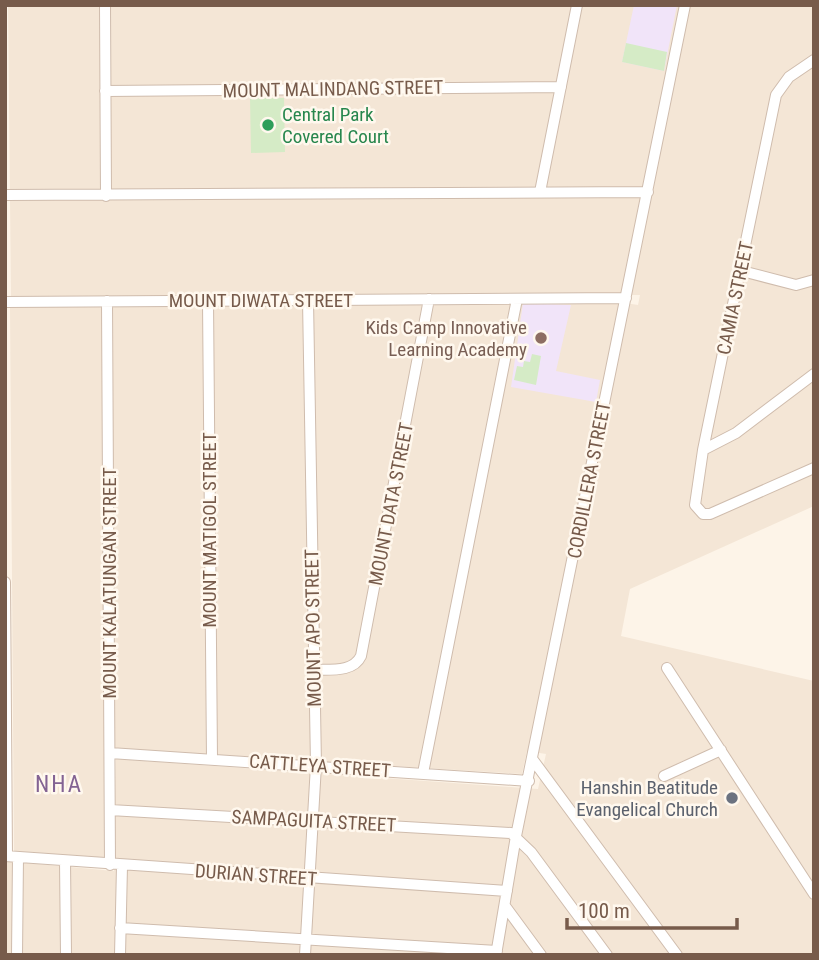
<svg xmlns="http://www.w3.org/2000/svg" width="819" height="960" font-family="'Roboto Condensed',sans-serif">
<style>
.residential{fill:#f4e6d6}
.education{fill:#f1e4f9}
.green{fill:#d5ebc6}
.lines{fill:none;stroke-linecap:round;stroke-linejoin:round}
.minor-casing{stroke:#cfbcad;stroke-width:12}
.minor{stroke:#fff;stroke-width:10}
.leisure-dot{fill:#2e9e5b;stroke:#fff8ee;stroke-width:2.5}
.education-dot{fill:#8d6e63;stroke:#fff8ee;stroke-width:2.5}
.worship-dot{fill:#6b7280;stroke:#fff8ee;stroke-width:2.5}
.labels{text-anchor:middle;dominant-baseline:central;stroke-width:5;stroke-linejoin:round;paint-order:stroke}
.street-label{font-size:19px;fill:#775b4b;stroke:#fff8ee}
.leisure-label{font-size:19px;fill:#27864d;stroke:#fff8ee;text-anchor:start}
.education-label{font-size:19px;fill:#785e54;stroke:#fff8ee;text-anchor:end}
.worship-label{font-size:19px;fill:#5b616d;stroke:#fff8ee;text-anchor:end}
.quarter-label{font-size:23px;letter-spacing:2px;fill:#836393;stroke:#fff8ee}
</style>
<rect width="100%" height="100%" fill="#fdf4e8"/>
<!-- residential -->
<path class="residential" d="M 8,5 L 814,5 L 814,506 L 630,589 L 621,636 L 814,681 L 814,955 L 5,955 L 5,861 L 114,871 L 116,759 L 538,789 L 546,754 L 527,751 L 522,774 L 105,748 L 105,859 L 14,851 L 10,307 L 619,302 L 638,305 L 640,295 L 11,297 Z"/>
<!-- education -->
<path class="education" d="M 634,5 L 677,5 L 664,71 L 622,62 Z
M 523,303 L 571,305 L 556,371 L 600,380 L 596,402 L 511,387 Z"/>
<!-- green -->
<path class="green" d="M 626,43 L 667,52 L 664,71 L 622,62 Z
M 250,98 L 284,98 L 285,152 L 251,153 Z
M 532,354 L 541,356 L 536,385 L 514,380 L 517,366 L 523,367 L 524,361 L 530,362 Z"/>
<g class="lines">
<!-- minor casing -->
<g class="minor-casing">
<path id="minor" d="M 105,5 L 106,196
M 814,60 L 789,77 L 776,95 L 703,450 L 695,505 L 703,514 L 710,514 L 814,468
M 105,91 L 561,87
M 540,192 L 577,5
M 5,195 L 648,192
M 742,271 L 796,285 L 814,280
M 107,301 L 110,865
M 208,301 L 212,759
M 5,302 L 626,298
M 703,450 L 736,433 L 814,374
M 5,582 L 7,856
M 667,668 L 814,894
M 313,670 C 329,669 353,673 361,656 L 429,299
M 110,753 L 529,781
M 533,760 L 677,955
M 423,773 L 517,299
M 664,776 L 721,750
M 110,810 L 511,833 L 531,852 L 607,955
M 5,856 L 507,891
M 65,861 L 66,955
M 505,906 L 541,955
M 120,928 L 497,951
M 17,955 L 18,857
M 120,955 L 122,866
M 305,955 L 316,765 L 308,300
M 496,955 L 516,836 L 685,5"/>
</g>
<!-- minor -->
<use href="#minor" class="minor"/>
</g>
<!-- markers -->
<circle class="leisure-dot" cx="268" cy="125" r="7"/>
<circle class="education-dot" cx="541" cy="338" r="7"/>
<circle class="worship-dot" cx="732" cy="798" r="7"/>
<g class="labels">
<!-- street labels -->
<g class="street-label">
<text transform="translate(333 89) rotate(-1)">MOUNT MALINDANG STREET</text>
<text transform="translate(735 298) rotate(-78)">CAMIA STREET</text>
<text x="261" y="300">MOUNT DIWATA STREET</text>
<text transform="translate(589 480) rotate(-79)">CORDILLERA STREET</text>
<text transform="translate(391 504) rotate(-79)">MOUNT DATA STREET</text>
<text transform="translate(209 530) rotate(-90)">MOUNT MATIGOL STREET</text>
<text transform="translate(109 583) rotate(-90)">MOUNT KALATUNGAN STREET</text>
<text transform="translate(313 628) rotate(-91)">MOUNT APO STREET</text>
<text transform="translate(320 766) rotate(4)">CATTLEYA STREET</text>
<text transform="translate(314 821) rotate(3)">SAMPAGUITA STREET</text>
<text transform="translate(256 875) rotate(4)">DURIAN STREET</text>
</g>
<!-- leisure labels -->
<g class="leisure-label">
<text x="282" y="114">Central Park<tspan x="282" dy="22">Covered Court</tspan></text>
</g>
<!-- education labels -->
<g class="education-label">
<text x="527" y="327">Kids Camp Innovative<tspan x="527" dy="22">Learning Academy</tspan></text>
</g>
<!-- worship labels -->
<g class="worship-label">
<text x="718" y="787">Hanshin Beatitude<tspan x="718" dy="22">Evangelical Church</tspan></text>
</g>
<!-- quarter labels -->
<g class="quarter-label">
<text x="59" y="784">NHA</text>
</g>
</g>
<!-- border -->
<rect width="819" height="960" fill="none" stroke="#775b4b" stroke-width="14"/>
<!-- scale -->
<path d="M567 918v10h170v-10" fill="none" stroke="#775b4b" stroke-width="3.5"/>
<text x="578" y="918" font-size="21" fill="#775b4b" stroke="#fff8ee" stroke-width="5" paint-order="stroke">100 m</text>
</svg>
